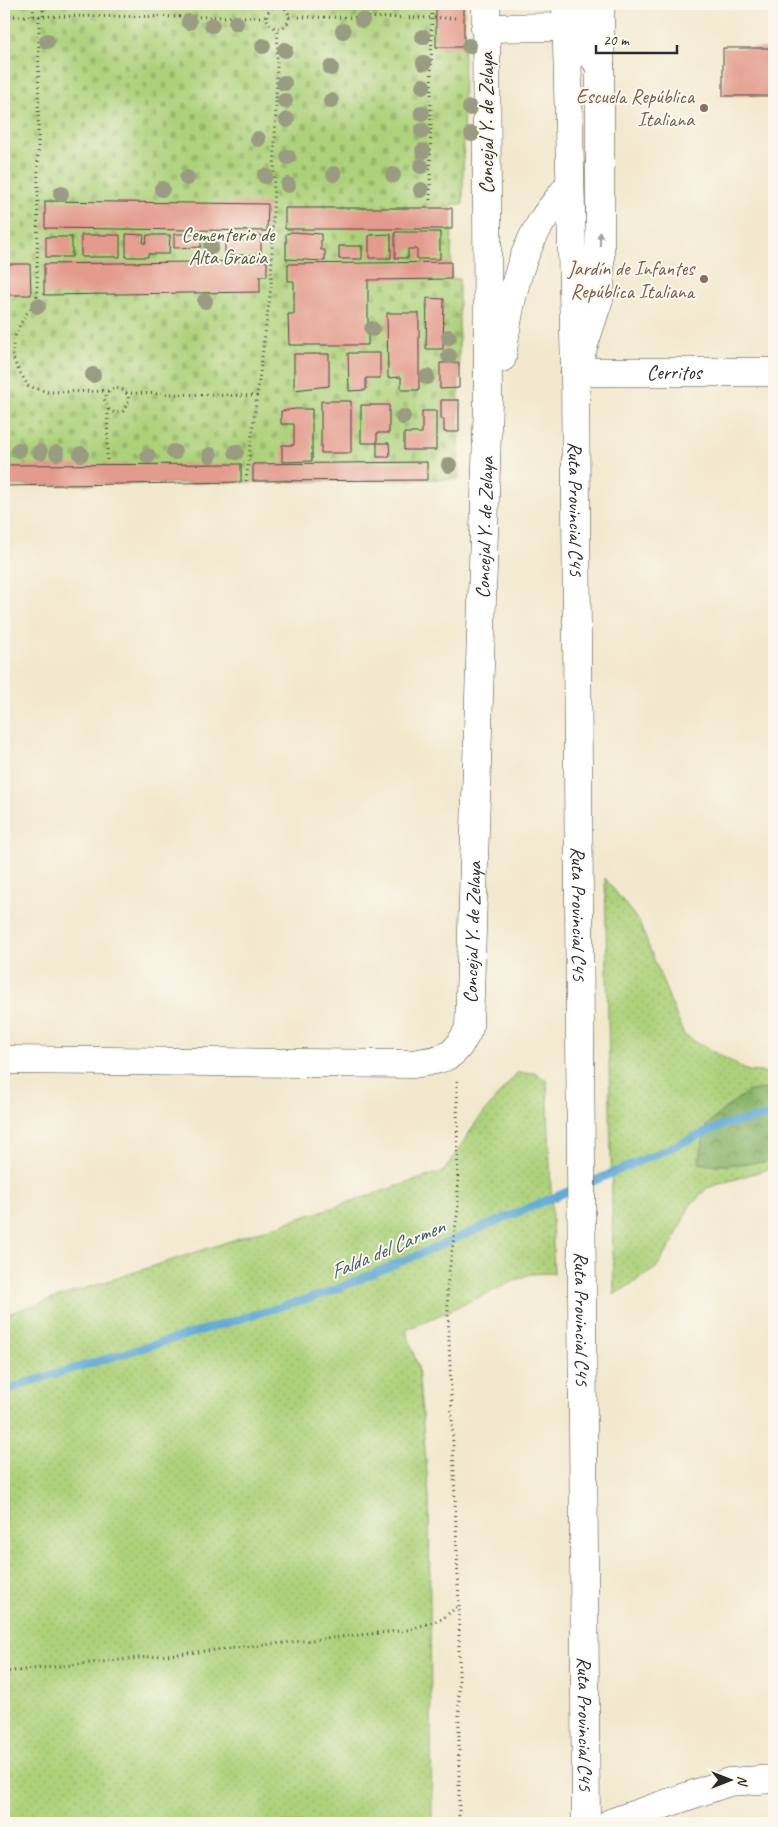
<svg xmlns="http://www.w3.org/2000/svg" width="778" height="1827" font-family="Caveat,sans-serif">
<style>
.grass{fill:url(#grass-dots);stroke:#6c7e52}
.forest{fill:url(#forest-crowns);stroke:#5a6f4a}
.cemetery{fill:url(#cemetery-stones);stroke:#6c7e52}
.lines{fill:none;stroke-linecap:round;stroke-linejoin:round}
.stream{stroke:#5ba6d3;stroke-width:8}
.building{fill:#e39b8d}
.minor-casing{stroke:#494743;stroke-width:29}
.major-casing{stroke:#494743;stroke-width:29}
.path{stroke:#494743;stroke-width:3;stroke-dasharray:1 4;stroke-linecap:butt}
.minor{stroke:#fff;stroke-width:28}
.major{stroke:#fff;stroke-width:28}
.tree{fill:#9a9c82}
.oneway{fill:#a0a0a0}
.education-dot{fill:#8d6e63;stroke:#fbf7ec;stroke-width:2}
.labels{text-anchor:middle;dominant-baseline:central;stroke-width:4;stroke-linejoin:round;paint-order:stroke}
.education-label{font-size:20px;fill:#785e54;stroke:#fbf7ec;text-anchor:end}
.street-label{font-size:20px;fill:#2b2b2b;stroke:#fbf7ec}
.park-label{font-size:20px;fill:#525d43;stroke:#fbf7ec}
.water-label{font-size:21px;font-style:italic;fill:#3e5c6e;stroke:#fbf7ec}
</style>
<defs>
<pattern id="grass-dots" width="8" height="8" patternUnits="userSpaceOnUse" patternTransform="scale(1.25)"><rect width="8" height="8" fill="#add17a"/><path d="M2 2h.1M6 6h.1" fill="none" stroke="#95b46a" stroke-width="1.8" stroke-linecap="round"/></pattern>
<pattern id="forest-crowns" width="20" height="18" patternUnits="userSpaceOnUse" patternTransform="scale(1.25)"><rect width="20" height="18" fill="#8ab36a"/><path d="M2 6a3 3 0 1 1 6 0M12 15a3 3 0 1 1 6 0" fill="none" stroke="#719257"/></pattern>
<pattern id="cemetery-stones" width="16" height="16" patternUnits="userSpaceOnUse" patternTransform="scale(1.25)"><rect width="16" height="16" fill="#add17a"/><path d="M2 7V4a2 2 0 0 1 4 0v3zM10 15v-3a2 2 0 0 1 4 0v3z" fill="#95b46a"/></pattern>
</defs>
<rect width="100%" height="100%" fill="#fbf7ec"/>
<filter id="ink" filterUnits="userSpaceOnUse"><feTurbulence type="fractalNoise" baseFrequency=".02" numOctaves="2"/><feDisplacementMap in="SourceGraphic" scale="10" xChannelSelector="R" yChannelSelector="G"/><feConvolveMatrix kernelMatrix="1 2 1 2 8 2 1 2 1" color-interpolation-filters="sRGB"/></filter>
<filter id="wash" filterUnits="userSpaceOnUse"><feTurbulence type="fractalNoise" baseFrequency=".0096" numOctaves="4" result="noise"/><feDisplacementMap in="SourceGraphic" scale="20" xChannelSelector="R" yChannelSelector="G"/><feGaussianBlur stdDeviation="1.12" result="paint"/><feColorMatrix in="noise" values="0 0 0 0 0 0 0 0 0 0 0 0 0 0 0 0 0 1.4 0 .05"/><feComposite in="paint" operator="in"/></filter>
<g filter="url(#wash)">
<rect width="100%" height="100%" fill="#f2e8ce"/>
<!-- grass -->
<path class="grass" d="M 605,878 L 639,922 L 684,1035 L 748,1071 L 774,1073 L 774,1167 L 707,1188 L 689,1207 L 672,1244 L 656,1268 L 614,1295 Z
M 517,1073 L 534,1073 L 547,1080 L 554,1273 L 530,1274 L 406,1330 L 418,1367 L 429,1497 L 432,1823 L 4,1823 L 4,1315 L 444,1171 L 477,1121 Z"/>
<!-- forest -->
<path class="forest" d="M 774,1079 L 774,1161 L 716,1166 L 699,1163 L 706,1126 L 724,1109 L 749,1091 L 766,1089 Z"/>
<!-- cemetery -->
<path class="cemetery" d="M 4,4 L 464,4 L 463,204 L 452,204 L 451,279 L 459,279 L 459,479 L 4,486 Z"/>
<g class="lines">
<!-- stream -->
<path class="stream" d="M 587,1184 L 723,1125 L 774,1115
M 4,1392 L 25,1383 L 327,1293 L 576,1188"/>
</g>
<g id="blocks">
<!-- building -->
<path class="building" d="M 436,4 L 464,4 L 464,47 L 436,47 Z
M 723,48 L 774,48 L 774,96 L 723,96 Z
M 45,201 L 268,204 L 267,231 L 45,228 Z
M 285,208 L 452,208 L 452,229 L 285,229 Z
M 292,232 L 321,234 L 321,250 L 325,250 L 325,261 L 286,259 L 286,234 Z
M 395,232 L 440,232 L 440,259 L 417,259 L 417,249 L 408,249 L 408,258 L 395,258 Z
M 126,234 L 144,235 L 143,243 L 146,243 L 147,235 L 170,235 L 169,254 L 148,254 L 148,257 L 126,257 Z
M 174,234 L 201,234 L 201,247 L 174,248 Z
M 391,234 L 391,258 L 369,258 L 369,235 Z
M 81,235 L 120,235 L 120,257 L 81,257 Z
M 261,235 L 261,255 L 225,255 L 225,236 Z
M 46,237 L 72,237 L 72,257 L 46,257 Z
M 339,246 L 362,246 L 362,259 L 339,259 Z
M 267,261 L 267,276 L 260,276 L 260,292 L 44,295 L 44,264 Z
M 451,262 L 451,279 L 368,280 L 368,345 L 289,345 L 288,314 L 294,314 L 294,281 L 288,281 L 288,264 Z
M 4,264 L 30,264 L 31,295 L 4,295 Z
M 427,298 L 444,299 L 443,349 L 426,349 Z
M 387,313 L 419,313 L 419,390 L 401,390 L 401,377 L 388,378 Z
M 348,353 L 380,353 L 380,378 L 366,378 L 366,390 L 349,391 Z
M 294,354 L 329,354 L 329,386 L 294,390 Z
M 440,363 L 459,363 L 459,388 L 440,389 Z
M 441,400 L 459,400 L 459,432 L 444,432 L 444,419 L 441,419 Z
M 321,401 L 351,401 L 351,453 L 321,453 Z
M 361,405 L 389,405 L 389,433 L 377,433 L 377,443 L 361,443 Z
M 295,409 L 312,409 L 312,461 L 282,462 L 282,445 L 294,445 L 294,424 L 281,424 L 281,411 Z
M 422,411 L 436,411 L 436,450 L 404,450 L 404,433 L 422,433 Z
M 377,443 L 389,443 L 390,457 L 377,457 Z
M 427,462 L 427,480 L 253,481 L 253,464 Z
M 241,464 L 241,482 L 4,486 L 4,465 Z"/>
</g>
</g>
<g filter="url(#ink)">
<use href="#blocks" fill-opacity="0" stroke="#494743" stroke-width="1"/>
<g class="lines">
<!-- minor casing -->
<g class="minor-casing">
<g id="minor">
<path d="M 600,4 L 600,65"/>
<path id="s1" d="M 566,27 L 600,65 L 600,296 L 575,372 L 774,372"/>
<path d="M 485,28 L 566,27 L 581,21 L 595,4"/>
<path d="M 502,358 C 508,311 516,262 542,221 C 550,208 561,196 570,184"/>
<path id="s2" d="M 4,1060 L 413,1064 C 446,1058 454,1060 469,1028 L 488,400 L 486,4"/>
<path d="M 610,1823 L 729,1782 L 774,1779"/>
</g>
</g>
<!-- major casing -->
<g class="major-casing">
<g id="major">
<path id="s3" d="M 566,4 L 575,372 L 586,1823"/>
</g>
</g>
<!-- path -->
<path class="path" d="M267 17a11 11 0 1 1 22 0a11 11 0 1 1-22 0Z
M 4,16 L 267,17
M 33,16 L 34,4
M 39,16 L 37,299 C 25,315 10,336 13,357 C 15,366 24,378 28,386 L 48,392 L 108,391
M 43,16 L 43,4
M 289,17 L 458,18
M 430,200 L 432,4
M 126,393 L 257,396
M 107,460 L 108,409 L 104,398 L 112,389 C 121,387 128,391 129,401 L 123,411 L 115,413 L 108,409
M 246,481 L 271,287 L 278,28
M 457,1081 L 458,1209 L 447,1286 L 459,1606 L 459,1823
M 4,1672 L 408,1630 L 442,1619 L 458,1606"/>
<!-- minor -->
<use href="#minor" class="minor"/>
<!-- major -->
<use href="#major" class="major"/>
</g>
<!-- trees -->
<g class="tree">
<circle cx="362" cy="20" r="8"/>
<circle cx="189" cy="22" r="8"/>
<circle cx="236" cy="23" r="8"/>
<circle cx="212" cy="25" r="8"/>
<circle cx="343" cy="31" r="8"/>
<circle cx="423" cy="37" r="8"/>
<circle cx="47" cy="41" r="8"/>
<circle cx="263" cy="46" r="8"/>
<circle cx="469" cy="46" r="8"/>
<circle cx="285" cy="50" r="8"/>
<circle cx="424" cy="63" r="8"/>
<circle cx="331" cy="68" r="8"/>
<circle cx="284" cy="83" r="8"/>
<circle cx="423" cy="86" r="8"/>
<circle cx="285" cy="101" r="8"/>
<circle cx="331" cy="101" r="8"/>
<circle cx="470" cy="108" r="8"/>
<circle cx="422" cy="113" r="8"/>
<circle cx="287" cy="120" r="8"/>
<circle cx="422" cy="131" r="8"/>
<circle cx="472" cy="134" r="8"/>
<circle cx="258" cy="139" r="8"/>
<circle cx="423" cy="151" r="8"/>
<circle cx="288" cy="157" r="8"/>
<circle cx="421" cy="166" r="8"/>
<circle cx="334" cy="174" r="8"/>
<circle cx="393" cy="175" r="8"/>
<circle cx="265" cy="176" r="8"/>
<circle cx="187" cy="178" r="8"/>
<circle cx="288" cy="185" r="8"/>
<circle cx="162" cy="189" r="8"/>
<circle cx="421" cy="190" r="8"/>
<circle cx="61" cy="194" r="8"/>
<circle cx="211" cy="247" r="8"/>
<circle cx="205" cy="301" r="8"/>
<circle cx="38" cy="306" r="8"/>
<circle cx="372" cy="329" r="8"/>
<circle cx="449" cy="337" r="8"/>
<circle cx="449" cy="356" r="8"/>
<circle cx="93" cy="375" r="8"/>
<circle cx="427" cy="377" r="8"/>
<circle cx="403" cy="417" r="8"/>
<circle cx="19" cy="450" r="8"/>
<circle cx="40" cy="452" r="8"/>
<circle cx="174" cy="452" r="8"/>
<circle cx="236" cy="452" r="8"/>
<circle cx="57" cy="453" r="8"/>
<circle cx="81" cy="454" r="8"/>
<circle cx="210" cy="455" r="8"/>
<circle cx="148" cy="456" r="8"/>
<circle cx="449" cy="465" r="8"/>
</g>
<!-- one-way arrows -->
<defs><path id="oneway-solid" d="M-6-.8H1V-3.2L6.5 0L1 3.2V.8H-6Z" transform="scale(1.25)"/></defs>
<use class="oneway" href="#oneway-solid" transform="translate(600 239) rotate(-90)"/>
</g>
<!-- markers -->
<g class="education-dot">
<circle cx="704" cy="108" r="5"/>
<circle cx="704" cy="279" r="5"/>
</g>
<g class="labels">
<!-- education labels -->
<g class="education-label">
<text x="694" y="96">Escuela República<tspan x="694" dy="23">Italiana</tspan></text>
<text x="694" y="268">Jardín de Infantes<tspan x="694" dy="23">República Italiana</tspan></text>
</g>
<!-- street labels -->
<g class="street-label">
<text transform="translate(486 123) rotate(-90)">Concejal Y. de Zelaya</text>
<text stroke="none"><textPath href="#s1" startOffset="461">Cerritos</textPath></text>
<text stroke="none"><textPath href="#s3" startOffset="505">Ruta Provincial C45</textPath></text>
<text stroke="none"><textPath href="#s2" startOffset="981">Concejal Y. de Zelaya</textPath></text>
<text stroke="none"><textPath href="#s3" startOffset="910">Ruta Provincial C45</textPath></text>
<text stroke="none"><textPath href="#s2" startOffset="576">Concejal Y. de Zelaya</textPath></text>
<text stroke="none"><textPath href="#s3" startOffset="1315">Ruta Provincial C45</textPath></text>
<text stroke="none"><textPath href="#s3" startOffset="1720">Ruta Provincial C45</textPath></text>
</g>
<!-- park labels -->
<g class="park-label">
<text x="228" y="234">Cementerio de<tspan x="228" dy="23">Alta Gracia</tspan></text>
</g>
<!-- water labels -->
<g class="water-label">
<text transform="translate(387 1249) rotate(-23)">Falda del Carmen</text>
</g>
</g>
<!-- margin -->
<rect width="778" height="1827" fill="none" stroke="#fbf7ec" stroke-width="20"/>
<!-- north arrow -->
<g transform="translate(730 1780) rotate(90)" stroke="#fbf7ec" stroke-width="4" paint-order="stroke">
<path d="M0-4L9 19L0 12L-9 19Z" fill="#2b2b2b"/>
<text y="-8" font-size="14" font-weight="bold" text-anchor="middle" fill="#2b2b2b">N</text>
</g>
<!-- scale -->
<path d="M596 45v8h81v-8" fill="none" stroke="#2b2b2b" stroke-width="2.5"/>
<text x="603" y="45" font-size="15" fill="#2b2b2b" stroke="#fbf7ec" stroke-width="4" paint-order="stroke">20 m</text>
</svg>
